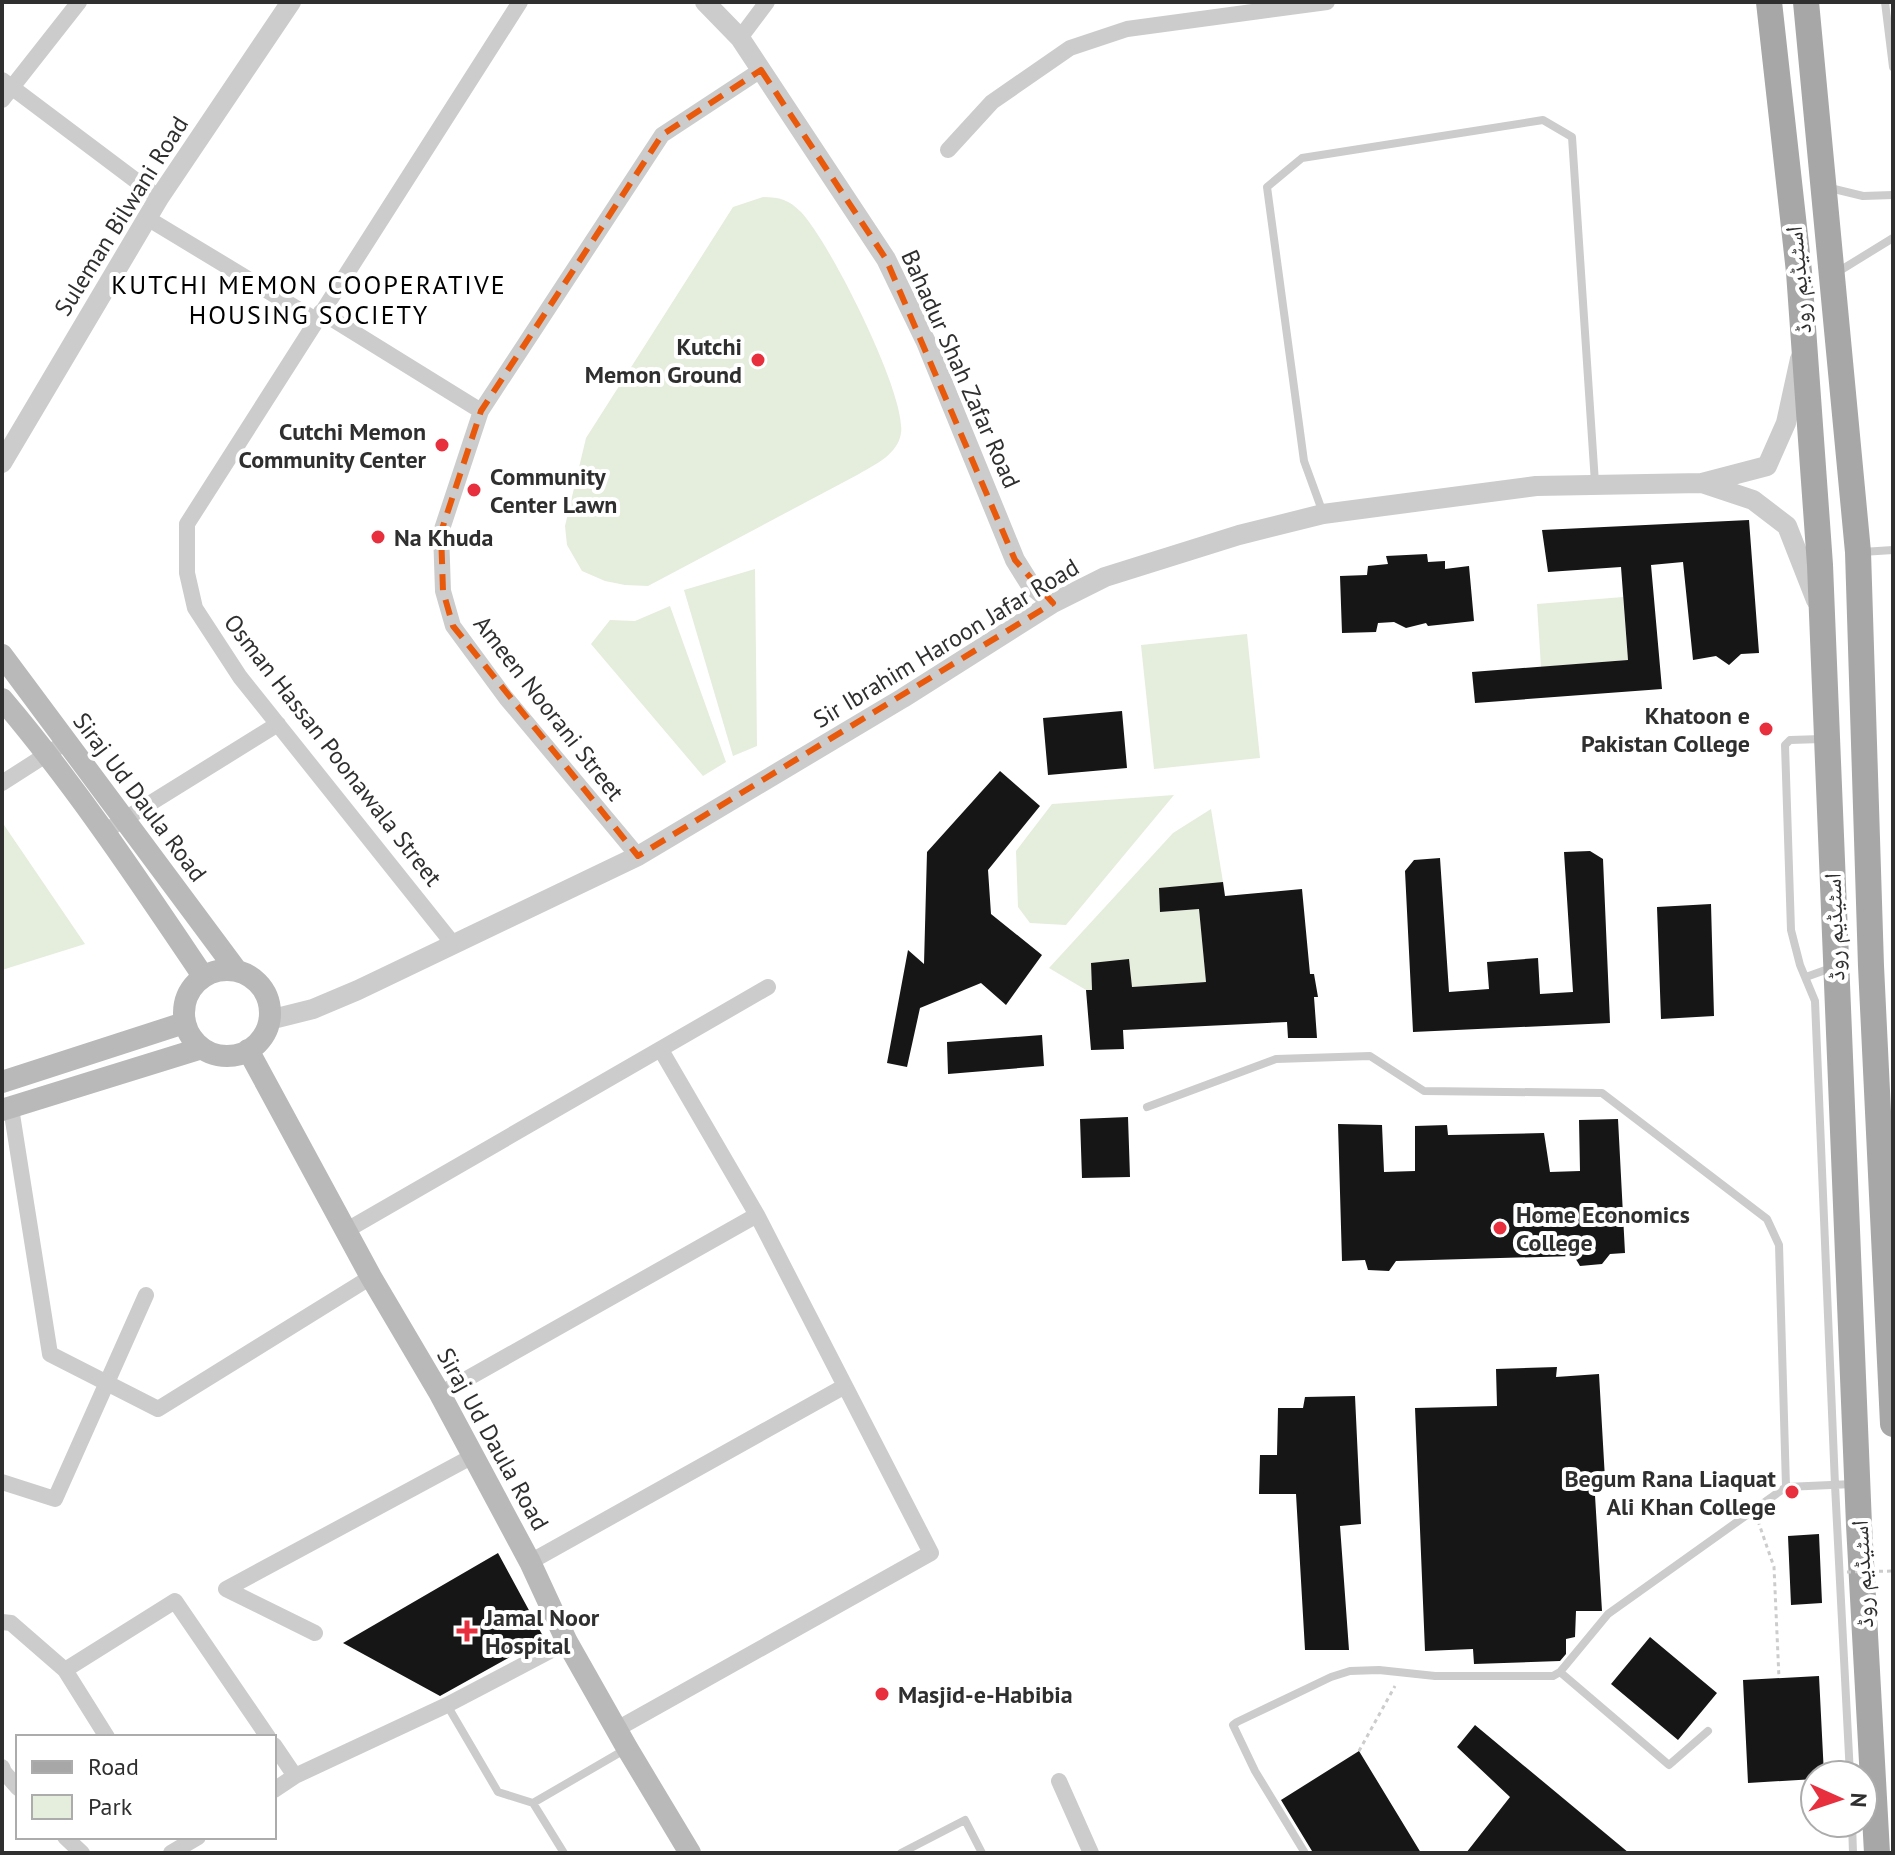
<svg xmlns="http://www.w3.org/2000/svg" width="1895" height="1855" font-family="'PT Sans','Noto Naskh Arabic',sans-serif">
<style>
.green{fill:#e5eddd}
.building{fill:#161616}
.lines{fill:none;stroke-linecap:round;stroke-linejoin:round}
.path{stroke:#ccc;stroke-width:3;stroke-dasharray:4 4;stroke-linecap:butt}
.service{stroke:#ccc;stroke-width:8}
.minor{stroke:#ccc;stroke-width:16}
.tertiary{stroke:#ccc;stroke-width:20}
.secondary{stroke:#b9b9b9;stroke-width:22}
.primary{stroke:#a7a7a7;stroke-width:26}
.path-bridge{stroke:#ccc;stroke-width:3;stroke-dasharray:4 4;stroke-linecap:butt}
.marked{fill:none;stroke:#e8590c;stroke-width:6;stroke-dasharray:16 10;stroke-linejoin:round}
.poi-dot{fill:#e82f3e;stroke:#fff;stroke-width:3}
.labels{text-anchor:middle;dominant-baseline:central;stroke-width:8;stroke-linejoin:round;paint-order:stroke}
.street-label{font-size:24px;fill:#2f2f2f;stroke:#fff}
.poi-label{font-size:24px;font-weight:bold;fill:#2f2f2f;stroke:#fff;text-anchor:start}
.neighbourhood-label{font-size:26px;letter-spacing:2px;fill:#000;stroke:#fff}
</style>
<rect width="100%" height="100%" fill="#fff"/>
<!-- green -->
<path class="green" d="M 763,197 C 780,197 789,200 801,212 C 829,241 907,395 901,433 C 898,454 876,464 859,474 L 648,586 L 625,585 L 605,581 L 582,571 L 567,545 L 565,526 L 586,438 L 733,207 Z
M 755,569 L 757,746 L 733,756 L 684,590 Z
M 1623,597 L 1628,660 L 1541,667 L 1537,604 Z
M 670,606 L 726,762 L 703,776 L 591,644 L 610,620 L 635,621 Z
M 1247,634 L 1260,758 L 1154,769 L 1141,645 Z
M 1174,795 L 1066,925 L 1030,923 L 1018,907 L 1016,851 L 1052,804 Z
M 1211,809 L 1223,882 L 1160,912 L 1199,909 L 1206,982 L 1132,987 L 1091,963 L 1092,990 L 1086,990 L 1049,968 L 1173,833 Z
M 2,822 L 85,944 L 2,970 Z"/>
<!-- building -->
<path class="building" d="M 1749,520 L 1759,653 L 1741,654 L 1729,665 L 1716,656 L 1693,660 L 1683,562 L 1651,565 L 1662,689 L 1475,703 L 1472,672 L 1628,660 L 1621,567 L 1548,572 L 1542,530 Z
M 1427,554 L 1428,562 L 1445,561 L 1445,569 L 1469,566 L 1474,621 L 1428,626 L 1426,623 L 1406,628 L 1394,622 L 1378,623 L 1376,632 L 1342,633 L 1340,576 L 1367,575 L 1368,566 L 1388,564 L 1386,556 Z
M 1122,711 L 1127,768 L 1048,775 L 1043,718 Z
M 1000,771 L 1040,806 L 988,870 L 991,914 L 1042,955 L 1006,1005 L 981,983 L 920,1008 L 907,1067 L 887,1063 L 908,950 L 924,964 L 927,852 Z
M 1590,851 L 1603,859 L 1610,1023 L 1413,1032 L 1405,871 L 1414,860 L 1440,858 L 1449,992 L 1489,989 L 1487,962 L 1538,958 L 1540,994 L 1573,992 L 1564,852 Z
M 1223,882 L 1225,896 L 1302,889 L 1310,974 L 1314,974 L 1318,997 L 1314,997 L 1317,1038 L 1288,1038 L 1287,1022 L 1123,1030 L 1124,1049 L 1091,1050 L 1086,990 L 1092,990 L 1091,963 L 1129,959 L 1132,987 L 1206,982 L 1199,909 L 1160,912 L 1159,888 Z
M 1711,904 L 1714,1016 L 1661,1019 L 1657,907 Z
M 1042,1035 L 1044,1066 L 948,1074 L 947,1042 Z
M 1128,1117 L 1130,1177 L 1082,1178 L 1080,1119 Z
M 1618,1119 L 1625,1253 L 1610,1254 L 1602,1264 L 1580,1266 L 1574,1256 L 1396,1261 L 1389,1271 L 1368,1270 L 1365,1260 L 1342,1261 L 1338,1124 L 1382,1125 L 1384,1172 L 1415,1171 L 1415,1126 L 1447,1125 L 1448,1135 L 1544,1133 L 1550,1172 L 1580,1171 L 1579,1120 Z
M 1557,1367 L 1556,1377 L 1599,1374 L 1605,1479 L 1594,1479 L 1602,1611 L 1576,1611 L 1575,1637 L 1566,1639 L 1566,1654 L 1560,1661 L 1474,1664 L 1473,1649 L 1425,1651 L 1415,1408 L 1497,1406 L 1496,1369 Z
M 1355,1396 L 1361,1524 L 1340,1526 L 1349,1650 L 1305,1650 L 1296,1494 L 1259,1494 L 1260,1455 L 1277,1455 L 1278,1408 L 1303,1408 L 1305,1397 Z
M 1819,1534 L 1822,1603 L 1791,1605 L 1788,1536 Z
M 498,1553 L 544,1638 L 440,1696 L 343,1643 Z
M 1650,1637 L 1717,1693 L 1678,1740 L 1611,1684 Z
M 1819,1676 L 1824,1775 L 1815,1775 L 1815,1779 L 1748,1783 L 1743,1680 Z
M 1475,1725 L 1629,1853 L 1466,1853 L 1510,1797 L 1457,1747 Z
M 1359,1751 L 1421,1853 L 1312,1851 L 1281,1800 Z"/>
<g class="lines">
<!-- path -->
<path class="path" d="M 1758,1521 L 1774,1567 L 1779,1678
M 1359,1751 L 1395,1686"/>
<!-- service -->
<path class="service" d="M 1885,2 L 1893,67
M 1830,188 L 1863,196 L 1893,195
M 1836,273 L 1893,238
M 1323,513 L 1304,461 L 1267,187 L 1302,158 L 1543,120 L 1572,137 L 1595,483
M 1862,552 L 1893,550
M 1822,739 L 1790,740 L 1785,745 L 1791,930 L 1800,965 L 1815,1001 L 1835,1485 L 1850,1775
M 1806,977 L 1831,968
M 1147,1107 L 1276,1059 L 1370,1056 L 1424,1091 L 1602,1093 L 1767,1219 L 1779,1245 L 1786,1487 L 1853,1484
M 1560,1672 L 1669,1765 L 1708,1731
M 447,1705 L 498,1792 L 533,1803 L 626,1749
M 533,1803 L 564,1853
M 1852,1823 L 1853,1853
M 901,1853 L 965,1820 L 982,1853
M 1305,1853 L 1255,1771 L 1233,1725 L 1237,1722 L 1331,1677 L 1350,1671 L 1379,1670 L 1435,1676 L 1553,1676 L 1560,1672 L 1608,1614 L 1786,1487"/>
<!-- minor -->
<path class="minor" d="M 740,38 L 767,2
M 2,80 L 159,198
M 2,100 L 79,2
M 948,150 L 992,102 L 1070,48 L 1127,29 L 1327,2
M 147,218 L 316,320
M 321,312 L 481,411
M 2,783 L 66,742
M 104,832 L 278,724
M 638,856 L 506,698 L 453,626 L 443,591 L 441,532 L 481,411 L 662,135 L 761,70
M 454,945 L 240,677 L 195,608 L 187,573 L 187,524 L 520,2
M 11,1108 L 50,1354 L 158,1409 L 371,1277
M 347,1230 L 768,987
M 440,1394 L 757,1215
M 2,1482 L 55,1499 L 146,1295
M 530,1562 L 845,1386
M 226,1589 L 473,1456
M 226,1589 L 315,1633
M 2,1622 L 11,1623 L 65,1670 L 107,1737
M 65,1670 L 175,1601 L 268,1737
M 617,1729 L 931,1553 L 757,1215 L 661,1050
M 274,1745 L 295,1776
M 2,1767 L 4,1772 L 18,1788
M 1059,1781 L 1091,1853
M 274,1790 L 295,1776 L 447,1705 L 567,1642
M 65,1837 L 82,1853
M 171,1853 L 198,1837"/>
<!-- tertiary -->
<path class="tertiary" d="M 705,2 L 740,38 L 886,259 L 926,342 L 1015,560 L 1030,584 L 1053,603
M 2,463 L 159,198 L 291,2
M 1702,483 L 1753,500 L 1787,526 L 1816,600
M 269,1020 L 313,1009 L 358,990 L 638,856 L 903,698 L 1053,603 L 1105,577 L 1239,535 L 1323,514 L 1536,486 L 1702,483 L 1767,466 L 1786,423 L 1800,359"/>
<!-- secondary -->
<path class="secondary" d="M 2,655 L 237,971
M 2,699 C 76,786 139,881 203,976
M184 1013a43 43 0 1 1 86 0a43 43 0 1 1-86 0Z
M 248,1050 L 371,1277 L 440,1394 L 530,1562 L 567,1642 L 627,1748 L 690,1853
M 2,1082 L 184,1023
M 2,1110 L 202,1048"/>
<!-- primary -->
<path class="primary" d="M 1769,2 L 1799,272 L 1820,565 L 1859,1525 L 1877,1853
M 1806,2 L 1858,552 L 1871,966 L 1893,1424"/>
<!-- path-bridge -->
<path class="path-bridge" d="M 1847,1572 L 1893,1571"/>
</g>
<!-- marked area -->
<path class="marked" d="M 761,70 L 886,259 L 1015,560 L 1053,603 L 638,856 L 453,626 L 443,591 L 441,532 L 481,411 L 662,135 Z"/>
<!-- markers -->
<g class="poi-dot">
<circle cx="758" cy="360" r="8"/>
<circle cx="442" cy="445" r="8"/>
<circle cx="474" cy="490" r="8"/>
<circle cx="378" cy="537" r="8"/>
<circle cx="1766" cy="729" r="8"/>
<circle cx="1500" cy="1228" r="8"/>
<circle cx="1792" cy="1492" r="8"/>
<path d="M463 1619h8v8h8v8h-8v8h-8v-8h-8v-8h8z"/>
<circle cx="882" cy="1694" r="8"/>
</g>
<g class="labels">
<!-- street labels -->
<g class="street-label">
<text transform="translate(121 216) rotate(-58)">Suleman Bilwani Road</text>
<text transform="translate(1798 280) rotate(-95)">اسٹیڈیم روڈ</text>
<text transform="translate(961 369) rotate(66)">Bahadur Shah Zafar Road</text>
<text transform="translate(946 643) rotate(-31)">Sir Ibrahim Haroon Jafar Road</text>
<text transform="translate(549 708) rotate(52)">Ameen Noorani Street</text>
<text transform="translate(333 750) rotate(52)">Osman Hassan Poonawala Street</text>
<text transform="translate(140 797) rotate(53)">Siraj Ud Daula Road</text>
<text transform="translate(1834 927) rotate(-92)">اسٹیڈیم روڈ</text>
<text transform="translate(493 1439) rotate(61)">Siraj Ud Daula Road</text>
<text transform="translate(1862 1574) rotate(-93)">اسٹیڈیم روڈ</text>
</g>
<!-- poi labels -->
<g class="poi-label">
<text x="742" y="346" text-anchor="end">Kutchi<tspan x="742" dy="28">Memon Ground</tspan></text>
<text x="426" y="431" text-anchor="end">Cutchi Memon<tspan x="426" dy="28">Community Center</tspan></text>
<text x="490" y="476">Community<tspan x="490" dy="28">Center Lawn</tspan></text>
<text x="394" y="537">Na Khuda</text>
<text x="1750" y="715" text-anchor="end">Khatoon e<tspan x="1750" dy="28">Pakistan College</tspan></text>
<text x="1516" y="1214">Home Economics<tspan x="1516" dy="28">College</tspan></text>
<text x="1776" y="1478" text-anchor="end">Begum Rana Liaquat<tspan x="1776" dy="28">Ali Khan College</tspan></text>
<text x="485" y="1617">Jamal Noor<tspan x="485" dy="28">Hospital</tspan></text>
<text x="898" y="1694">Masjid-e-Habibia</text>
</g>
<!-- neighbourhood labels -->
<g class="neighbourhood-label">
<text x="309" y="284">KUTCHI MEMON COOPERATIVE<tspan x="309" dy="30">HOUSING SOCIETY</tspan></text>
</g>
</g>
<!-- border -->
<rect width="1895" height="1855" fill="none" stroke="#2f2f2f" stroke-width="8"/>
<!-- legend -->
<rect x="16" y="1735" width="260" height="104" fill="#ffffff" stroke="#acacac" stroke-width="2"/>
<rect x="32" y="1761" width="40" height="12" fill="#a7a7a7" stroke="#acacac" stroke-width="2"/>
<text x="88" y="1775" font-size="24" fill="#2f2f2f">Road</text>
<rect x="32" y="1795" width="40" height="24" fill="#e5eddd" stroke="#acacac" stroke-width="2"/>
<text x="88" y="1815" font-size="24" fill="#2f2f2f">Park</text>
<!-- north arrow -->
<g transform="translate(1839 1799) rotate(93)"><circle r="38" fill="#ffffff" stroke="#acacac" stroke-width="2"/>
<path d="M0-6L14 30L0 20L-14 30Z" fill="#e82f3e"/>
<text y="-12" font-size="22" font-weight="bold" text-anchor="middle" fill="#2f2f2f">N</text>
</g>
</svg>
